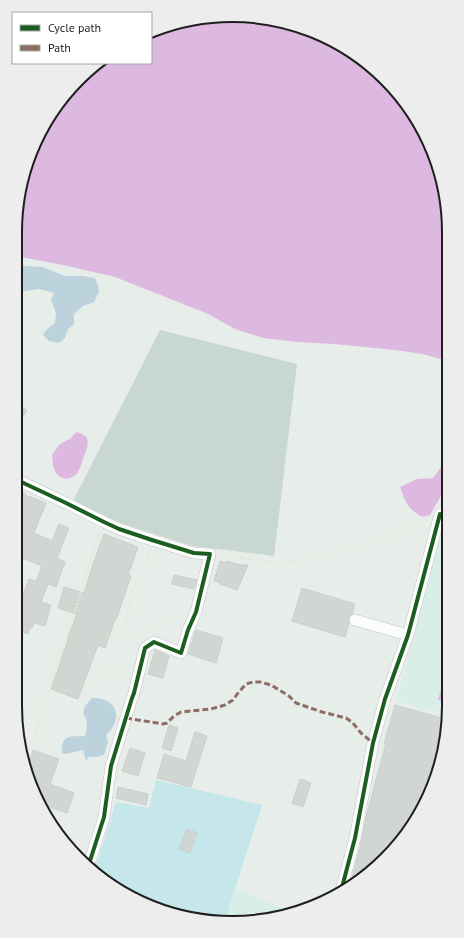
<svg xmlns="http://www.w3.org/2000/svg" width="464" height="938" font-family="'PT Sans',sans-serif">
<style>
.construction{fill:#c9d7d1}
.farmland{fill:#daeee8}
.grass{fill:#c5e6eb}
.forest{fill:#bcd2dc}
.water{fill:#ddb9e2}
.building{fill:#d1d6d2;stroke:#c8d0ca}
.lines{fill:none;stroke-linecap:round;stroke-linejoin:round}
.minor-casing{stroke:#c0c3c1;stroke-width:12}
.path{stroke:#ddebd9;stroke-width:2;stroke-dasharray:2 2;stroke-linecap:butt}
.minor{stroke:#fbfcfc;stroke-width:11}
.quiet{stroke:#8d6e63;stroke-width:3;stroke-dasharray:6 3;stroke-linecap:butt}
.cycleway-casing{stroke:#fff;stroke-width:6}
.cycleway{stroke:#1b5e20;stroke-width:4}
.rim{fill:none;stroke:#1f1f1f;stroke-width:2}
</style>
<rect width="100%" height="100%" fill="#e7ede9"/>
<!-- construction -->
<path class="construction" d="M 160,330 L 297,364 L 274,556 L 193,546 L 121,523 L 73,501 Z"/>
<!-- farmland -->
<path class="farmland" d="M 442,527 L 448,528 L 449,715 L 396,701 Z
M 236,888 L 290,912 L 260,921 L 225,920 Z"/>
<!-- grass -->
<path class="grass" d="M 156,780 L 262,805 L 225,920 L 189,919 L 123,894 L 95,869 L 116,802 L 149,808 Z"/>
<!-- forest -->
<path class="forest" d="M 15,264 L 25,266 L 43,267 L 65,276 L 83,276 L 95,278 L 98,285 L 99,292 L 94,302 L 83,306 L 74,314 L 74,324 L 68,329 L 65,338 L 59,343 L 49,341 L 43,335 L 46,330 L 55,323 L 56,313 L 51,299 L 54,293 L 39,289 L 17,292 L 15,292 Z
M 92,698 C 116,697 125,718 106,735 L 108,742 L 104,755 L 97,757 L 89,757 L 86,761 L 83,750 L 65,754 L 62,753 C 61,733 71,737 85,736 C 87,725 89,723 83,713 L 85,706 Z"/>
<!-- water -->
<path class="water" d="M 246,15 L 328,37 L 375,69 L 412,111 L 433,149 L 447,204 L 448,362 L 445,360 L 422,354 L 395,350 L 334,344 L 298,342 L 263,338 L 235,329 L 208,314 L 168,298 L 115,277 L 63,265 L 15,256 L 15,218 L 37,136 L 89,69 L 99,63 L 151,63 L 151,33 L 162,27 Z
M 76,432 C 93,436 88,446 83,459 C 82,463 80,469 77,473 C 74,477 70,478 66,479 L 60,477 L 56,473 L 53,466 L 52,455 L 59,445 L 71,438 Z
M 448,448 L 448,484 L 430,515 L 422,517 C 408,509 405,502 400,487 L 417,479 L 433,478 L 444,463 Z
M 448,663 L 448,702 L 438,700 Z"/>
<!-- building -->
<path class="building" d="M 15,403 L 27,410 L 15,429 Z
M 15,489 L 26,494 L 25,495 L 46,503 L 34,533 L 52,541 L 59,524 L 69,528 L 57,558 L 65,562 L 56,587 L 48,584 L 41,602 L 51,605 L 45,626 L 34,623 L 32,628 L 30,627 L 28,634 L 15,629 L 15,589 L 24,592 L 29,579 L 36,581 L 42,566 L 15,555 Z
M 104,534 L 138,547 L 128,575 L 131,576 L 116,620 L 115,619 L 105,648 L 98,645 L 78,699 L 51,689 L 62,659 L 61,659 L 68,641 L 67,640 L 77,614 L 58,608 L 64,587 L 84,593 L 92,567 Z
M 220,561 L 226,563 L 226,561 L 240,565 L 248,565 L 237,590 L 220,584 L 220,582 L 214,581 Z
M 174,575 L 197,580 L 194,589 L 172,584 Z
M 302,588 L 355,604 L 352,614 L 348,618 L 349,623 L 345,637 L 292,621 Z
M 196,630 L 223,638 L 216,663 L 188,654 Z
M 155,650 L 169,656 L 163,678 L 148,674 Z
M 395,705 L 449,720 L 427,802 L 385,860 L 350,885 L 362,840 L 366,817 L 386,743 L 384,743 Z
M 169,725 L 178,728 L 171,751 L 162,748 Z
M 195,732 L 207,736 L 191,787 L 157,778 L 164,754 L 186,761 Z
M 130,748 L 145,753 L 138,776 L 122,771 Z
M 33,750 L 59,759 L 50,784 L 74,793 L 67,813 L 41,804 L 27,776 L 26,770 Z
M 300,779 L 311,783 L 303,807 L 292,803 Z
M 118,787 L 148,794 L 146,805 L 116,798 Z
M 187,829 L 197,833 L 190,853 L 179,849 Z"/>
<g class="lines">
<!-- minor casing -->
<g class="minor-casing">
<path id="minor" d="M 15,479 L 66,503 L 104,522 L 119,529 L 152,540 L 194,553 L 210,554 L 196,612 L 188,630 L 181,653 L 154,642 L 145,648 L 134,693 L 132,698 L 111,766 L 104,817 L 89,864
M 355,620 L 408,635
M 341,891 L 355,838 L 373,743 L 385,699 L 408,635 L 440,514"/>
</g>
<!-- path -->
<path class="path" d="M 221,556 L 277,562 L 298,561 L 318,555 L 366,544 L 384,539 L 428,519
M 122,635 L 126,626 L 131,596 L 136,585 L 147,566 L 150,550
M 106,637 L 140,634 L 150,630 L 169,619 L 180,615 L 185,614
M 87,684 C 104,673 110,659 127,681
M 21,745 L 32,742 L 73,618 L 92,556 L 101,531"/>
<!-- minor -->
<use href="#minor" class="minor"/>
<!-- quiet -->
<path class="quiet" d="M 126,718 L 163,724 L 167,723 L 174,716 L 181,712 L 211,709 L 225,705 L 233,700 L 238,693 L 246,684 L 253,682 L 260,682 L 271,685 L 289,696 L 296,703 L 322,712 L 346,718 L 352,722 L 361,733 L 373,743"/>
<!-- cycleway casing -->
<g class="cycleway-casing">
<path id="cycleway" d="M 15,479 L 66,503 L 104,522 L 119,529 L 152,540 L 194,553 L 210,554 L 196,612 L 188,630 L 181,653 L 154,642 L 145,648 L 134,693 L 132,698 L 111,766 L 104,817 L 89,864
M 341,891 L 355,838 L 373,743 L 385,699 L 408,635 L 440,514"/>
</g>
<!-- cycleway -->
<use href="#cycleway" class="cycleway"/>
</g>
<!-- crop -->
<path d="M0 0H464V938H0ZM232 22H232A210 210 0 0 1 442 232V706A210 210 0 0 1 232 916H232A210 210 0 0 1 22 706V232A210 210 0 0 1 232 22Z" fill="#ededed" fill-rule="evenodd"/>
<path class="rim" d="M232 22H232A210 210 0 0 1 442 232V706A210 210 0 0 1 232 916H232A210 210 0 0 1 22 706V232A210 210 0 0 1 232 22Z"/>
<!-- legend -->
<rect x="12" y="12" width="140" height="52" fill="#ffffff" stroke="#a5a5a5"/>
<rect x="20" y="25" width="20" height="6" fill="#1b5e20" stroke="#a5a5a5"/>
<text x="48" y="32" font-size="12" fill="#1f1f1f">Cycle path</text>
<rect x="20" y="45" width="20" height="6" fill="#8d6e63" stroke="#a5a5a5"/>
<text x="48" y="52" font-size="12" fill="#1f1f1f">Path</text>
</svg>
